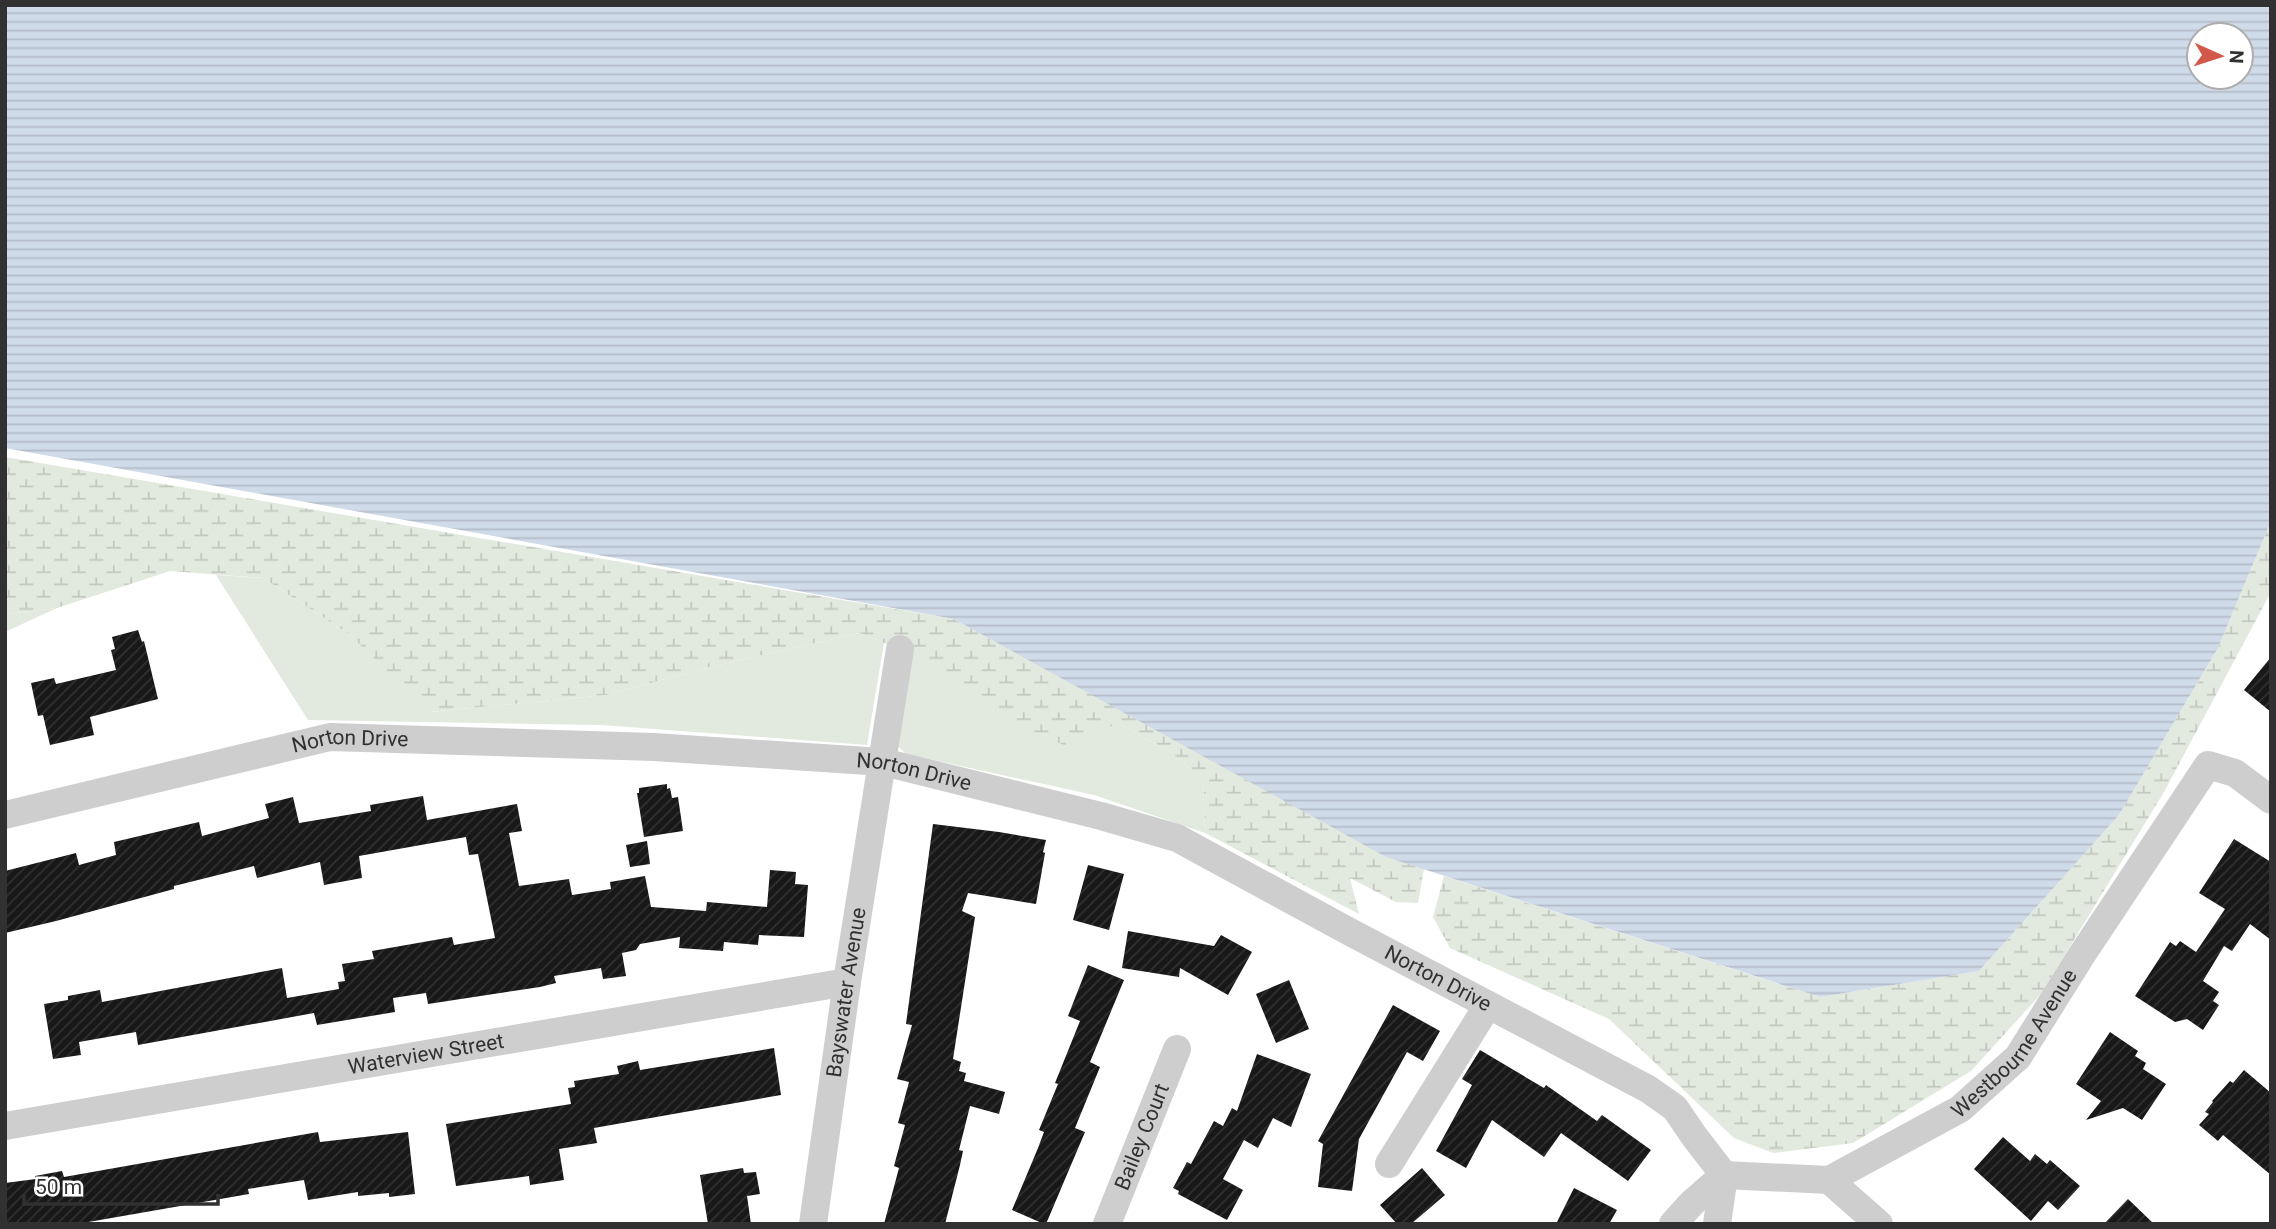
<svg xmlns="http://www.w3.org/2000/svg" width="2276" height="1229" font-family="Roboto,sans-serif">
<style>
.grass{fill:#e2e9de}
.wetland{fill:url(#wetland-marsh)}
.water{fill:url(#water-rules);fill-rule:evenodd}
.building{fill:url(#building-hatch)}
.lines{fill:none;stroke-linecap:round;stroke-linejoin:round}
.minor{stroke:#cecece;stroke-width:28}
.labels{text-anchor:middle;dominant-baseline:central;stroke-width:7;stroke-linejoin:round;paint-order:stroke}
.street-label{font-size:21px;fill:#313131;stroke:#fff}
</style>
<defs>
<pattern id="wetland-marsh" width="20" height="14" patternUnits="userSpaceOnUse" patternTransform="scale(1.75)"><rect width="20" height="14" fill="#e2e9de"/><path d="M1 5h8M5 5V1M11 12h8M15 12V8" fill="none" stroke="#c2c8bf"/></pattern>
<pattern id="water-rules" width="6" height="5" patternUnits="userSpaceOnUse" patternTransform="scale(1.75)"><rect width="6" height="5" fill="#d0dbe9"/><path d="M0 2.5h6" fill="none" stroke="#b3bcc8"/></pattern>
<pattern id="building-hatch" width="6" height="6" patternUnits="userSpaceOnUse" patternTransform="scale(1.75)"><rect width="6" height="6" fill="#181818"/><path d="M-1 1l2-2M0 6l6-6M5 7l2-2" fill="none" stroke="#313131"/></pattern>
</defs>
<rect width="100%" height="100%" fill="#fff"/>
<!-- grass -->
<path class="grass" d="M 216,575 L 263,578 L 350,635 L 430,712 L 606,695 L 710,667 L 860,633 L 884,643 L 867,745 L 601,725 L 308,720 Z
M 57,608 L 5,632 L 5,614 Z
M 912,654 L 1118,723 L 1172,753 L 1203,780 L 1205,833 L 1094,795 L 906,754 L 898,746 Z"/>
<!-- wetland -->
<path class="wetland" d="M 5,457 L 954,619 L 1424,869 L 1418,903 L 1396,902 L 1350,878 L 1359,914 L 1205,833 L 1203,780 L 1172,753 L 1118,723 L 1068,747 L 991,712 L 925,660 L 860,633 L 710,667 L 606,695 L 429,712 L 350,635 L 263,578 L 170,571 L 57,608 L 5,614 Z
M 2271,521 L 2271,592 L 2164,792 L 2041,994 L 1971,1071 L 1853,1143 L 1773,1153 L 1734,1138 L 1609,1019 L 1450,948 L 1433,917 L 1444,876 L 1820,997 L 1979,971 L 2119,815 L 2218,648 Z"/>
<!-- water -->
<path class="water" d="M 5,5 L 2271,5 L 2271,521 L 2218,648 L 2119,815 L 1979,971 L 1820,997 L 1386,857 L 954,619 L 5,448 ZM 2199,35 L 2241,35 L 2241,77 L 2199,77 Z"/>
<!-- building -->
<path class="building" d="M 138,630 L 142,642 L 144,641 L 158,699 L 90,717 L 94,735 L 50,745 L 43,715 L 38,716 L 31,683 L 54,678 L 56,684 L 116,670 L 111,650 L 115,649 L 112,637 Z
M 2271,657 L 2271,712 L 2244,690 Z
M 667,784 L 667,789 L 670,788 L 672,798 L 678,797 L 683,831 L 644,837 L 637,793 L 639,793 L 639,788 Z
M 423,796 L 427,820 L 517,804 L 522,831 L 509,833 L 519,886 L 569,879 L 572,895 L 611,889 L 610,882 L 645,876 L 651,907 L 706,911 L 707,902 L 767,907 L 770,870 L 796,872 L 795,884 L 808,885 L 804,937 L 759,935 L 758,945 L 724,942 L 723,951 L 679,948 L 680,937 L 640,944 L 636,950 L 622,953 L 626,976 L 603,979 L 601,968 L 554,976 L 556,983 L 540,987 L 428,1004 L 426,993 L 393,998 L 395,1012 L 317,1025 L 314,1013 L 138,1045 L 136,1032 L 79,1042 L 81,1055 L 53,1059 L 44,1004 L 68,1000 L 68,996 L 100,990 L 102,1002 L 282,968 L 287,998 L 339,989 L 338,982 L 345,981 L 342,964 L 374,959 L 372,951 L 452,937 L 454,945 L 495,938 L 478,854 L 469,855 L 466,837 L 359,856 L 362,878 L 324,885 L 320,862 L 257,878 L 254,866 L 174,886 L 174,889 L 56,921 L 5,933 L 5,871 L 76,853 L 79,865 L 116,855 L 114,842 L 199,822 L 202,836 L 243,825 L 269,818 L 265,804 L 293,797 L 299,823 L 371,811 L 370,805 Z
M 933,824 L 999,832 L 1046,840 L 1043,852 L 1045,853 L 1036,904 L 968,893 L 962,911 L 975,917 L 953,1059 L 961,1062 L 959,1071 L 966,1073 L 964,1081 L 1005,1092 L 999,1114 L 970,1106 L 959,1150 L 963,1151 L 960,1165 L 945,1224 L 884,1224 L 899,1168 L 894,1166 L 905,1125 L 898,1123 L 909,1082 L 897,1079 L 912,1025 L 906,1024 Z
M 2234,839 L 2271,862 L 2271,940 L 2250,924 L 2232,951 L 2224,946 L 2203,981 L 2219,992 L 2213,1001 L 2219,1005 L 2203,1030 L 2187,1019 L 2175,1022 L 2135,996 L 2170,942 L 2176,946 L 2180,941 L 2196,952 L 2225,909 L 2199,893 Z
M 647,841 L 650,864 L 630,867 L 626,845 Z
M 1088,865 L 1124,874 L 1109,930 L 1073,920 Z
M 1128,931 L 1214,946 L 1221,935 L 1252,952 L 1228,995 L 1180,968 L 1179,977 L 1122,968 Z
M 1088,965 L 1124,980 L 1090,1062 L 1100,1067 L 1075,1128 L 1085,1132 L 1046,1224 L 1044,1224 L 1012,1210 L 1038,1148 L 1044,1132 L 1039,1130 L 1058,1084 L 1055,1083 L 1080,1021 L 1068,1016 Z
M 1289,980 L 1309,1029 L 1276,1043 L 1256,994 Z
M 1393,1005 L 1440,1031 L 1423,1061 L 1407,1052 L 1359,1139 L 1352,1191 L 1318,1187 L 1323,1144 L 1318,1141 Z
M 2110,1032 L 2138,1051 L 2135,1056 L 2146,1063 L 2143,1069 L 2166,1084 L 2142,1120 L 2123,1108 L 2086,1120 L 2101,1101 L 2076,1084 Z
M 774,1048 L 781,1095 L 594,1128 L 597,1143 L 559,1149 L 564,1180 L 530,1185 L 529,1176 L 456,1186 L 446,1124 L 571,1104 L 568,1088 L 575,1087 L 574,1081 L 619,1074 L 617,1066 L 638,1061 L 640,1070 Z
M 1480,1050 L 1544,1088 L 1546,1085 L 1597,1121 L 1602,1115 L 1651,1150 L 1628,1181 L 1561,1133 L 1544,1157 L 1492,1120 L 1466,1168 L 1436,1151 L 1472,1085 L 1462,1079 Z
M 1257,1054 L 1311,1074 L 1291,1127 L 1273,1118 L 1258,1148 L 1244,1140 L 1223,1179 L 1243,1190 L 1227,1220 L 1178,1194 L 1179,1191 L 1173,1188 L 1187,1162 L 1191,1164 L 1214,1121 L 1223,1126 L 1232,1108 L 1237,1111 Z
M 2244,1070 L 2271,1093 L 2271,1175 L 2223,1135 L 2218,1141 L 2199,1125 L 2209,1114 L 2205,1112 L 2213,1102 L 2212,1101 L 2230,1081 L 2233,1083 Z
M 318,1132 L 320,1142 L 408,1132 L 415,1194 L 389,1197 L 389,1193 L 358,1196 L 358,1192 L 308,1200 L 304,1180 L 248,1189 L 249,1194 L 77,1224 L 5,1224 L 5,1183 L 36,1179 L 35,1176 L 62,1171 L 64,1177 Z
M 2003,1137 L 2030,1161 L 2035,1154 L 2047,1164 L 2050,1160 L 2080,1186 L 2058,1210 L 2048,1201 L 2031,1221 L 1974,1169 Z
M 743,1168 L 744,1173 L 756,1172 L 760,1194 L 747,1196 L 751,1224 L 708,1224 L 700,1175 Z
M 1422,1168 L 1445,1195 L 1411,1224 L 1397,1224 L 1380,1205 Z
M 1574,1188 L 1617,1210 L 1609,1224 L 1556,1224 Z
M 2128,1199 L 2154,1224 L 2104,1224 Z"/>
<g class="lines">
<!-- minor -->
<g class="minor">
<path id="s1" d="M 5,815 L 330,737 L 654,747 L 883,762 L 1101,816 L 1177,838 L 1350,932 L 1648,1089 L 1675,1108 L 1694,1136 L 1724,1175"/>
<path id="s2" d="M 5,1126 L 847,982"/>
<path d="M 1389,1164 L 1488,1005"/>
<path d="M 1829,1180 L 1879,1224"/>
<path id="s3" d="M 813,1224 L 847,982 L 900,649"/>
<path id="s4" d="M 1107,1224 L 1177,1049"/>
<path id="s5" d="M 1673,1224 L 1692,1203 L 1724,1175 L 1829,1180 L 1960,1109 L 2018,1057 L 2081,956 L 2208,765 L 2235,773 L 2271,800"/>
<path d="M 1717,1224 L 1724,1175"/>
</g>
</g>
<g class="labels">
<!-- street labels -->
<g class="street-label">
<text stroke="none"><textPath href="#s1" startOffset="354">Norton Drive</textPath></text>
<text stroke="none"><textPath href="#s1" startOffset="920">Norton Drive</textPath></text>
<text stroke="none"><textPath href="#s1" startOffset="1488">Norton Drive</textPath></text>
<text stroke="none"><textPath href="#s3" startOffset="234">Bayswater Avenue</textPath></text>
<text stroke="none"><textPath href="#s5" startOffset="411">Westbourne Avenue</textPath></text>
<text stroke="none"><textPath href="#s2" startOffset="427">Waterview Street</textPath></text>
<text stroke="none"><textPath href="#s4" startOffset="94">Bailey Court</textPath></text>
</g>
</g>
<!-- border -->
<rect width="2276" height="1229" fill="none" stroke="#313131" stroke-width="14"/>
<!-- north arrow -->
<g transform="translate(2220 56) rotate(93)"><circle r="33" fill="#ffffff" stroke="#adadad" stroke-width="2"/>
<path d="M0-5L12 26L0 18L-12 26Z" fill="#d25849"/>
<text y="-10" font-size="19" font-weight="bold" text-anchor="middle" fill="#313131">N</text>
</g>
<!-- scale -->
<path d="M24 1194v10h194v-10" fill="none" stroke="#313131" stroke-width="3.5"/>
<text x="35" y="1194" font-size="21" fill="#313131" stroke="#ffffff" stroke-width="5" paint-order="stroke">50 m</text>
</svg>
